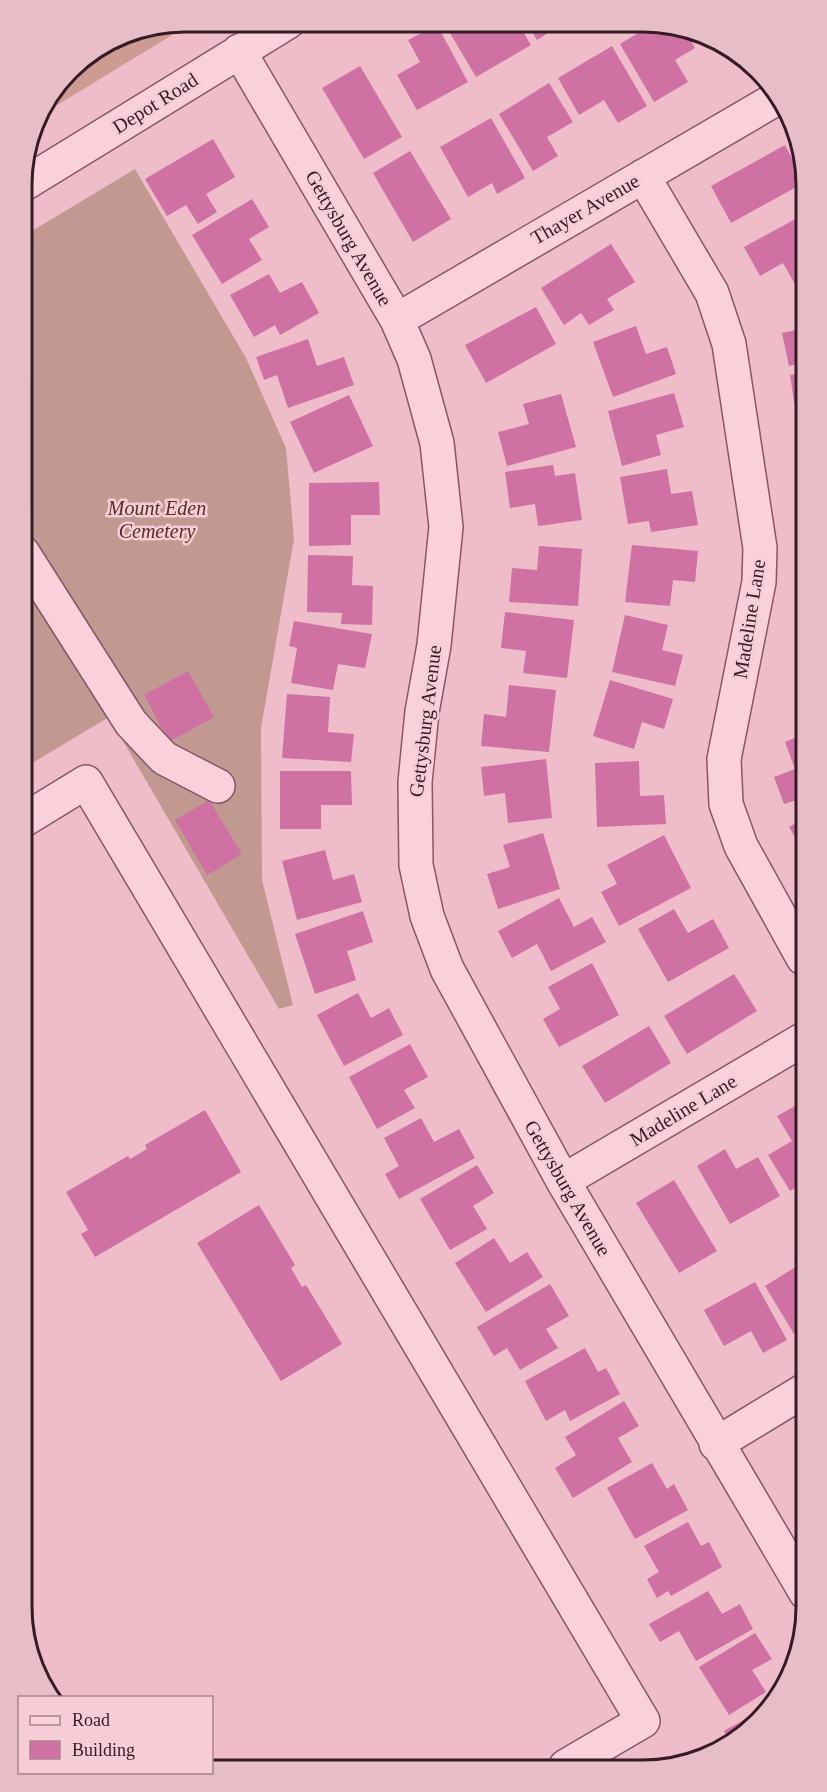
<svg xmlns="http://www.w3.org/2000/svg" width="827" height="1792" font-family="'Times New Roman',serif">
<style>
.green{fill:#cd9b91}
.cemetery{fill:#c19991}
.building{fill:#cf71a3}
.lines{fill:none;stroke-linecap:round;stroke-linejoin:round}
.minor-casing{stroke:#87566a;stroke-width:36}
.minor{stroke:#fad0da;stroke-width:33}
.labels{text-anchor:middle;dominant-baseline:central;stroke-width:5;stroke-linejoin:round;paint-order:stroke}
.street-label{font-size:20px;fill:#361b27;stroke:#f6ccd6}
.park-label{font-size:20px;font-style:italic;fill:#533021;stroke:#f6ccd6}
.rim{fill:none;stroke:#361b27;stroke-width:3}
</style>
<rect width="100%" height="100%" fill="#efbdc9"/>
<!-- green -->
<path class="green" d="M 184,21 L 195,21 L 36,118 L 38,112 L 76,62 L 122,33 Z"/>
<!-- cemetery -->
<path class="cemetery" d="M 135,169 L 246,358 L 286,448 L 294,539 L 261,728 L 262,880 L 293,1005 L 279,1009 L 109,717 L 24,768 L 22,237 Z"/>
<!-- building -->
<path class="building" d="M 444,23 L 518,23 L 531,45 L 476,77 Z
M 527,23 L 564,23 L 537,40 Z
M 653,24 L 674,24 L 683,28 L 695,48 L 675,60 L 688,82 L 654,102 L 620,44 Z
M 437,25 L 468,82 L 417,110 L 397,75 L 420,62 L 408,40 Z
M 612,46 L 647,106 L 618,123 L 604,100 L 579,115 L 558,78 Z
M 360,66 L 402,137 L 364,159 L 322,88 Z
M 549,83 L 573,122 L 547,137 L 558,156 L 533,171 L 499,114 Z
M 491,118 L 525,178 L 497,194 L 492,183 L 468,197 L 440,147 Z
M 213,139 L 235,177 L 206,194 L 217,212 L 198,224 L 186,205 L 167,216 L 145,179 Z
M 785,145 L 800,173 L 800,185 L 731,223 L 711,186 Z
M 410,151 L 451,219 L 413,242 L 373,173 Z
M 252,199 L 269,227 L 249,239 L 262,260 L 222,284 L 192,235 Z
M 801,216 L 801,281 L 795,284 L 783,263 L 760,276 L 744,247 Z
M 611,244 L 635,282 L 607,299 L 614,310 L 589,325 L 581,313 L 564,325 L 541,288 Z
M 269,274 L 280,293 L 302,282 L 319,313 L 280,335 L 275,325 L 254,337 L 230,295 Z
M 536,307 L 556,344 L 486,383 L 465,345 Z
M 636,326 L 646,354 L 667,347 L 676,374 L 613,397 L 593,342 Z
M 801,329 L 801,363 L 789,366 L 782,333 Z
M 308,339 L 317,366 L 344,357 L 354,385 L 288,408 L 277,375 L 264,380 L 256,357 Z
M 801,373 L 801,407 L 795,408 L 790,375 Z
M 674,393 L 684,427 L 656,435 L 661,455 L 622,466 L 608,411 Z
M 561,394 L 576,447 L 507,466 L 498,432 L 529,424 L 523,404 Z
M 349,395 L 373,446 L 314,473 L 290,422 Z
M 553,465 L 555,476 L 575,473 L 582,520 L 538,526 L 535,504 L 510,508 L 505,472 Z
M 667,469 L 671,494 L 692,491 L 698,525 L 651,532 L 649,521 L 628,524 L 620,477 Z
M 379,482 L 380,515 L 351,515 L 351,545 L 309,546 L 309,483 Z
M 632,545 L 698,551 L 695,582 L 673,580 L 670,606 L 625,602 Z
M 539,546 L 582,549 L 578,606 L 509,602 L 512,568 L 537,570 Z
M 308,555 L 353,556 L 352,585 L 373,586 L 372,625 L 341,624 L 342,613 L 307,612 Z
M 505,612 L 574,620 L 567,678 L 523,673 L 526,651 L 501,648 Z
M 625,615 L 668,625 L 662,650 L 683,655 L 675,686 L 612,672 Z
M 294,621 L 372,634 L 365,668 L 338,664 L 333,690 L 291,683 L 297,648 L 289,646 Z
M 801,658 L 802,658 L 802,683 L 796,682 Z
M 188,671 L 214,717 L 169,742 L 144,695 Z
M 610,680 L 673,699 L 664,729 L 642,722 L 634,749 L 593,736 Z
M 509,685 L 556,690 L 549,752 L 481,746 L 484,714 L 506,717 Z
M 287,694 L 330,697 L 328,732 L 354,734 L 351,762 L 282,758 Z
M 802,735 L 803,798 L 784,804 L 774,777 L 795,769 L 785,742 Z
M 546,759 L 552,818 L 508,823 L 505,793 L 484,796 L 481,767 Z
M 639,761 L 640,796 L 664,795 L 666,824 L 597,827 L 595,763 Z
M 280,771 L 351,771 L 352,805 L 321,805 L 321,829 L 280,829 Z
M 209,800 L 242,854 L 207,875 L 175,820 Z
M 803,819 L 803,851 L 789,827 Z
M 543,833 L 560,889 L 498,909 L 487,874 L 510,867 L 503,845 Z
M 664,835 L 691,888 L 619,926 L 601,892 L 617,884 L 607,865 Z
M 325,850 L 333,880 L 354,874 L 362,902 L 297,920 L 282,861 Z
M 559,898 L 574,927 L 592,917 L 606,942 L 551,971 L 537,944 L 512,958 L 498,931 Z
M 674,909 L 688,933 L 713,919 L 729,948 L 668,982 L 638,929 Z
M 363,911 L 373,942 L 347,951 L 356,980 L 315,994 L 295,934 Z
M 592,963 L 619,1015 L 559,1047 L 543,1019 L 560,1009 L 548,987 Z
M 734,974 L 757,1011 L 687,1054 L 664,1016 Z
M 358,993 L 371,1018 L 389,1008 L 403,1035 L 344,1066 L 317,1015 Z
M 649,1026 L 671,1063 L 605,1103 L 582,1066 Z
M 410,1044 L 428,1077 L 404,1090 L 415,1108 L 377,1129 L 349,1077 Z
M 804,1101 L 804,1182 L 790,1191 L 768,1155 L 792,1141 L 777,1116 Z
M 205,1110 L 241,1172 L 95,1257 L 81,1234 L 88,1230 L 66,1192 L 128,1156 L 130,1159 L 147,1149 L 145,1145 Z
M 421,1118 L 434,1142 L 459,1129 L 475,1158 L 399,1199 L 385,1174 L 399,1166 L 384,1138 Z
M 725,1149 L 736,1169 L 758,1157 L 780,1196 L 730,1224 L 697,1166 Z
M 477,1165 L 494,1193 L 473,1206 L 487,1229 L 450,1250 L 420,1199 Z
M 674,1180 L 717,1251 L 679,1273 L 636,1203 Z
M 259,1205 L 295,1265 L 291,1268 L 302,1287 L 306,1285 L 342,1344 L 281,1381 L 197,1243 Z
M 494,1238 L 510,1263 L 527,1252 L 543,1277 L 486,1312 L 455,1263 Z
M 804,1254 L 805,1328 L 794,1334 L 765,1286 L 797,1266 L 794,1260 Z
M 755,1282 L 787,1340 L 763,1353 L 751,1331 L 724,1346 L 704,1310 Z
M 550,1284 L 569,1316 L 546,1329 L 558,1348 L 520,1370 L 507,1348 L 494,1356 L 477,1327 Z
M 585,1348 L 598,1372 L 606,1368 L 620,1394 L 570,1421 L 565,1410 L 546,1421 L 525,1381 Z
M 624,1401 L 639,1426 L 618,1438 L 632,1462 L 573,1498 L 555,1468 L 576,1455 L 565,1437 Z
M 652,1463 L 667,1489 L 674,1484 L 688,1510 L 635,1539 L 607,1488 Z
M 688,1522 L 701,1546 L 709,1542 L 722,1567 L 671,1596 L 668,1591 L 657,1598 L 647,1579 L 659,1572 L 644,1546 Z
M 708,1591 L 722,1614 L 740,1604 L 753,1629 L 696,1661 L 679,1631 L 660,1642 L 649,1624 Z
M 755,1633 L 772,1659 L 752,1670 L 766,1692 L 729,1715 L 699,1667 Z
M 772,1704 L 766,1715 L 728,1739 L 724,1731 Z"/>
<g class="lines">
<!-- minor casing -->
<g class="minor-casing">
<path id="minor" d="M 239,51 L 397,320 L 414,359 L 437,443 L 446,527 L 434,645 L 422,712 L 415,782 L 416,865 L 427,916 L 447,969 L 563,1181 L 806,1593
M 643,176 L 712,293 L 729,344 L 760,548 L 759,582 L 724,759 L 726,804 L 741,846 L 803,958
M 21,186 L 288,22
M 397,320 L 774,100
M 23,553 L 131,723 L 164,758 L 218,786
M 24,820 L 86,782 L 643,1721 L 566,1766
M 563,1181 L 804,1039
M 716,1444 L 805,1390"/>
</g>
<!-- minor -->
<use href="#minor" class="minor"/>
</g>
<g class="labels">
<!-- street labels -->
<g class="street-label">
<text transform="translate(155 103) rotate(-32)">Depot Road</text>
<text transform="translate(585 209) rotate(-30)">Thayer Avenue</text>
<text transform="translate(349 238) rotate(60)">Gettysburg Avenue</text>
<text transform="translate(749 619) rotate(-81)">Madeline Lane</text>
<text transform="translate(425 721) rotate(-83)">Gettysburg Avenue</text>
<text transform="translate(683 1110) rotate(-31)">Madeline Lane</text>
<text transform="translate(568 1188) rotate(60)">Gettysburg Avenue</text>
</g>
<!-- park labels -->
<g class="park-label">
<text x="157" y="508">Mount Eden<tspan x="157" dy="23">Cemetery</tspan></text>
</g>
</g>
<!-- crop -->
<path d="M0 0H827V1792H0ZM185 32H643A153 153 0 0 1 796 185V1607A153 153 0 0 1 643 1760H185A153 153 0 0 1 32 1607V185A153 153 0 0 1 185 32Z" fill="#e7bec8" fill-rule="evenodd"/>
<path class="rim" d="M185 32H643A153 153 0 0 1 796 185V1607A153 153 0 0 1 643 1760H185A153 153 0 0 1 32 1607V185A153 153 0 0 1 185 32Z"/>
<!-- legend -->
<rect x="18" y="1696" width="195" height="78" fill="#f6ccd6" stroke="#a98590" stroke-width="1.5"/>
<rect x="30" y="1716" width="30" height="9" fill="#fad0da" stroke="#a98590" stroke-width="1.5"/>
<text x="72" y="1726" font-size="18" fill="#361b27">Road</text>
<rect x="30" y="1741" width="30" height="18" fill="#cf71a3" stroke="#a98590" stroke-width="1.5"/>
<text x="72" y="1756" font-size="18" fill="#361b27">Building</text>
</svg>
